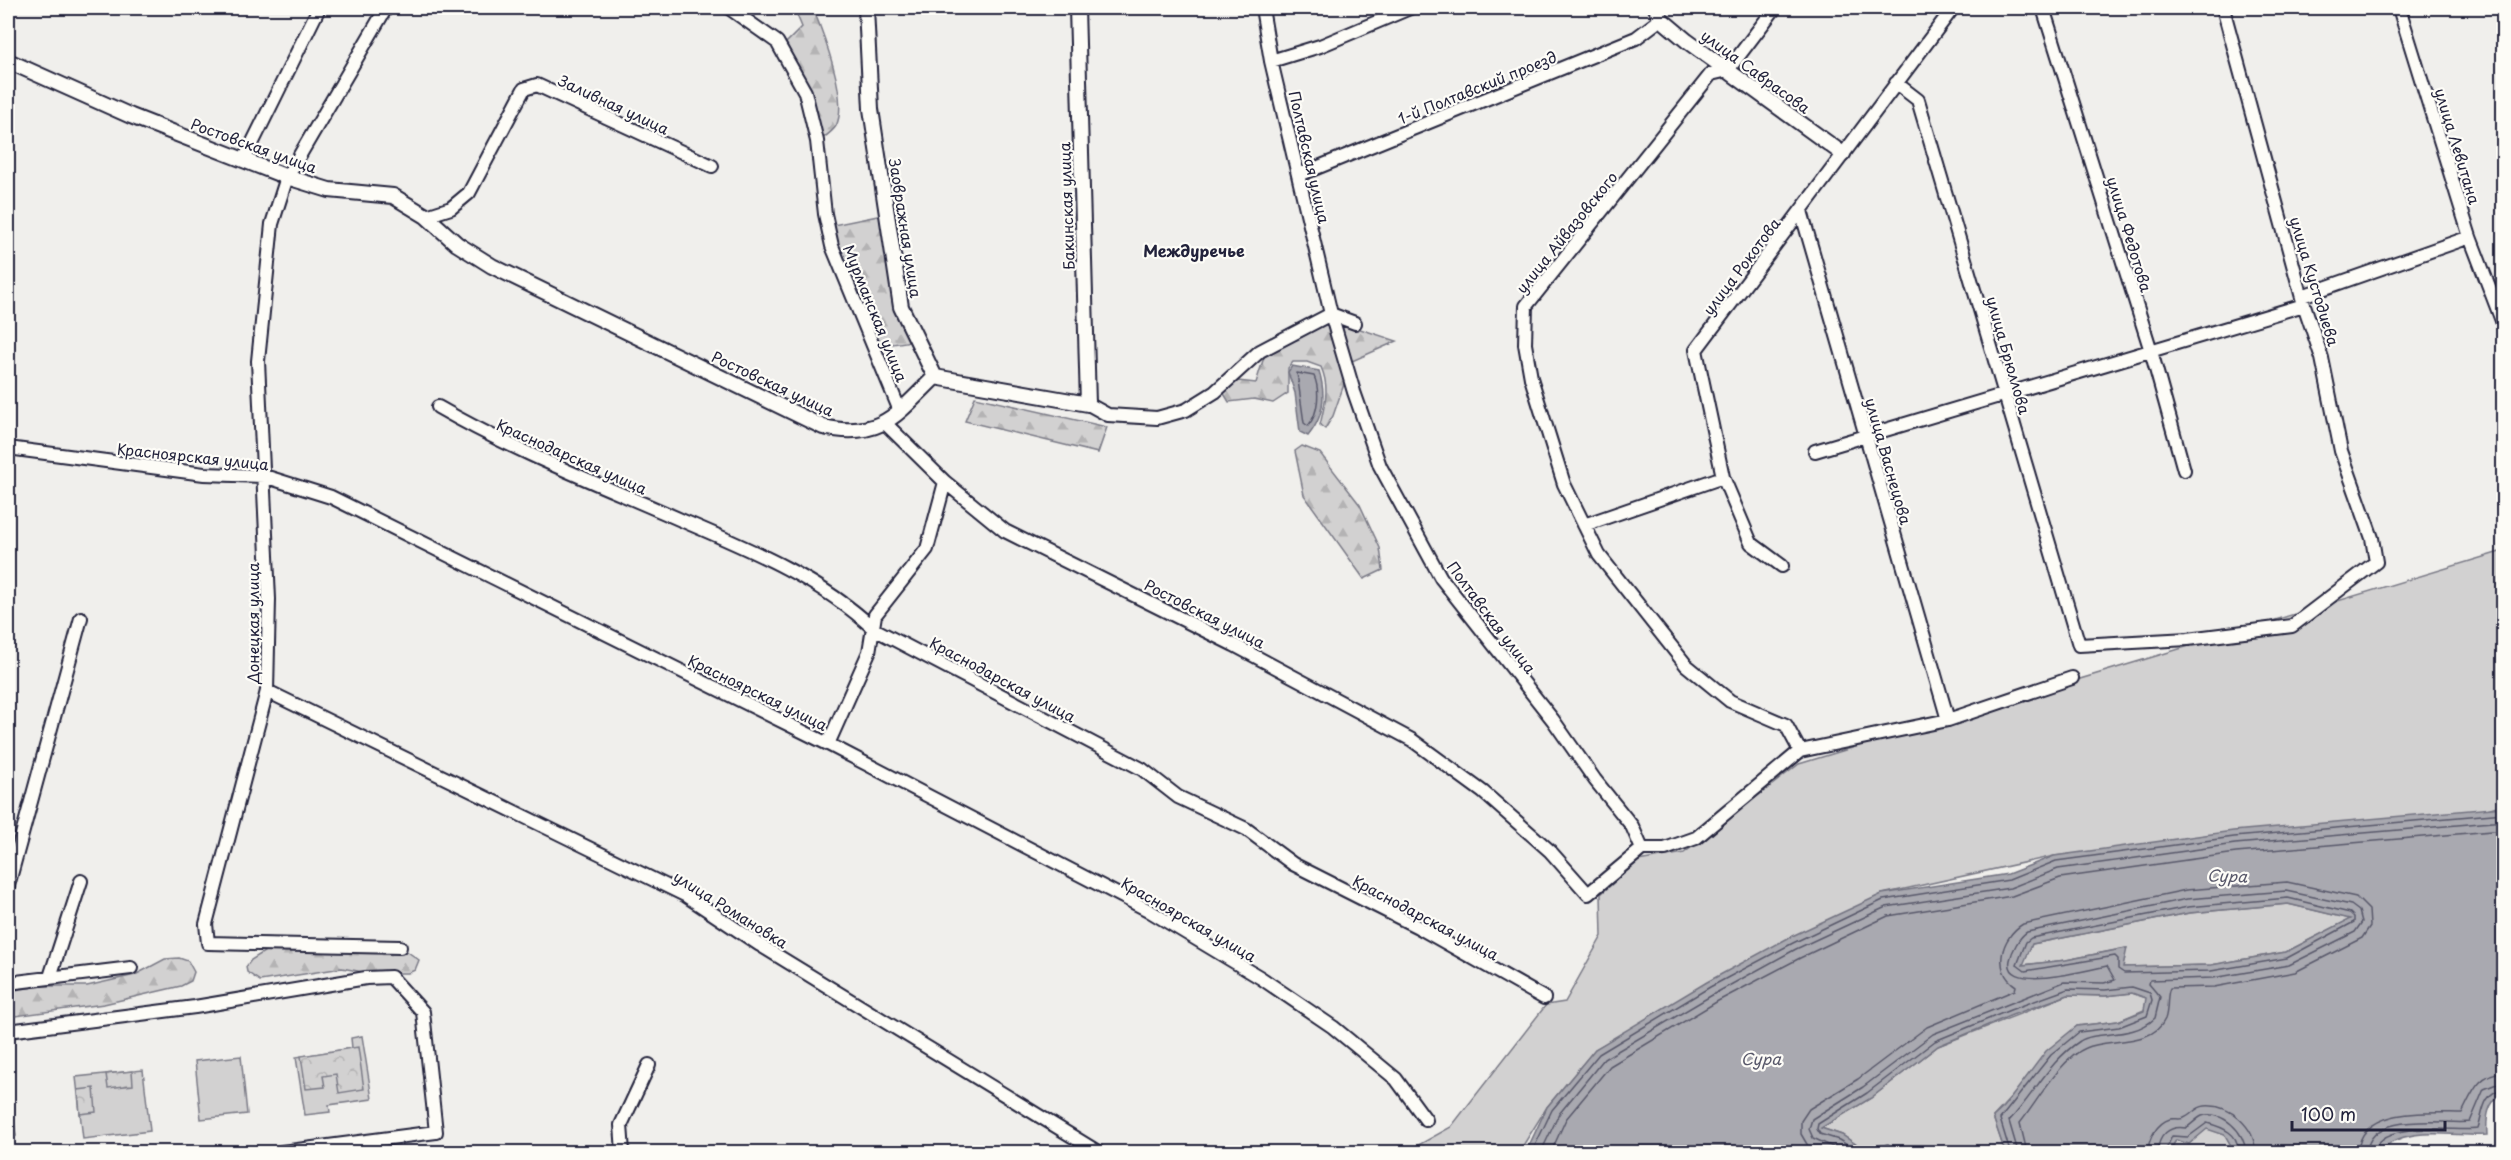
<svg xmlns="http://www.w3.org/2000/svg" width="2511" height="1160" font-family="'Playpen Sans',sans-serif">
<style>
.grass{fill:#d2d1d1;stroke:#7a7a86;stroke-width:1.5}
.forest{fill:url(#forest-firs);stroke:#7a7a86;stroke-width:1.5}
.park{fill:url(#park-crowns);stroke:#7a7a86;stroke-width:1.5}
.water{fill:#a9a9b0;stroke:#737381;stroke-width:1.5;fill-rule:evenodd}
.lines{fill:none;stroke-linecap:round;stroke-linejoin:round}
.shore{stroke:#58586a;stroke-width:1.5}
.minor-casing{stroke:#22223b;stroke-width:16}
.tertiary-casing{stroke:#22223b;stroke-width:18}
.minor{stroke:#fdfcf7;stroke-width:12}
.tertiary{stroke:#fdfcf7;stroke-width:14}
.labels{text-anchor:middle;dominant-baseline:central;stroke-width:4.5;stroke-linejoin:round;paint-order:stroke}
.street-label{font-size:15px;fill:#22223b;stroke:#fdfcf7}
.neighbourhood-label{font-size:16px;font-weight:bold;fill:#22223b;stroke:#fdfcf7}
.water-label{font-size:16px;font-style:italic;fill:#58586a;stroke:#fdfcf7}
</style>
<defs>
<pattern id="forest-firs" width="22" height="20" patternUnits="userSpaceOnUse" patternTransform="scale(1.5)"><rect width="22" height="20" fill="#d2d1d1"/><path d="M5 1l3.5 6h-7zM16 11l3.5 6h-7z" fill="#b4b3b4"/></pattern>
<pattern id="park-crowns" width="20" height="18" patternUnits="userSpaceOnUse" patternTransform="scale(1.5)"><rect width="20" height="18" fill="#d2d1d1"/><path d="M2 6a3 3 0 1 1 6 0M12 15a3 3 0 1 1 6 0" fill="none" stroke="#b4b3b4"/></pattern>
</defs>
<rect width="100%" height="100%" fill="#f0efec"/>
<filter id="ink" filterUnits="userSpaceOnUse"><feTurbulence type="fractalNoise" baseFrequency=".0167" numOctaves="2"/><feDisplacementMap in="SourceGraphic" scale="12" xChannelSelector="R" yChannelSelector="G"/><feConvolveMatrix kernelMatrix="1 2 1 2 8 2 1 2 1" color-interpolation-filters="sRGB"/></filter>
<g filter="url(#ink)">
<!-- grass -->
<path class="grass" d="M 2503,551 L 2503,804 L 2481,811 L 2054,856 L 1882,894 L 1595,1049 L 1547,1107 L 1519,1152 L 1406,1152 L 1451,1127 L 1546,1005 L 1565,1002 L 1602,936 L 1601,894 L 1638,861 L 1684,853 L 1799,764 Z
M 2288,904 L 2351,919 L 2286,952 L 2211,965 L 2123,967 L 2126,948 L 2066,960 L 2022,965 L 2032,944 L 2189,913 Z
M 2132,993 L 2147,998 L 2144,1010 L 2118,1021 L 2077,1026 L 1993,1117 L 2005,1152 L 1899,1152 L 1888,1144 L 1863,1149 L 1842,1135 L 1821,1128 L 1871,1098 L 1938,1046 L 2068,995 L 2105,996 Z
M 362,1036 L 372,1099 L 329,1105 L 330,1112 L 305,1115 L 296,1057 L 352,1048 L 351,1038 Z
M 241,1056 L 247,1114 L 201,1119 L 195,1061 Z
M 143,1070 L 150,1131 L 83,1139 L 76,1077 Z
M 2207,1128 L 2225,1135 L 2233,1149 L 2229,1152 L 2169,1152 L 2176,1140 L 2189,1144 Z"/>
<!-- forest -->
<path class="forest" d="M 794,8 L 813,8 C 823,33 849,101 836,126 C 833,131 826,136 822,139 L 810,90 L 786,43 L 802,27 Z
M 883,215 L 912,341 L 880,346 L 837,245 L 833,225 Z
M 1325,324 L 1345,324 L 1397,341 L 1352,361 L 1333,416 L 1325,429 L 1320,425 C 1325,403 1330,388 1321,367 L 1307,362 L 1293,362 L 1288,368 L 1288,393 L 1273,403 L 1254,399 L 1229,402 L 1223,392 L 1238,381 L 1256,383 L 1264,357 Z
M 975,397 L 1107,427 L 1098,453 L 965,421 Z
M 1302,446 L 1320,453 L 1360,505 L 1380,548 L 1383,570 L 1364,579 L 1304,495 L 1295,451 Z
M 267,950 L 405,950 L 419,960 L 415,970 L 408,973 L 368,973 L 342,968 L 260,981 L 247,972 L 246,967 L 251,960 Z
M 179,958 L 188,961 L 194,972 L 191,981 L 181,986 L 104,1004 L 8,1017 L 8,991 L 41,986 L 87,986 L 135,975 L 165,959 Z"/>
<!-- park -->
<path class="park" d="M 358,1047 L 364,1089 L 339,1093 L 336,1074 L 323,1076 L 325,1087 L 306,1089 L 301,1056 Z
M 132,1071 L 133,1085 L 108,1088 L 106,1074 Z
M 94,1088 L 96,1112 L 80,1114 L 78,1090 Z
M 12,1106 L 16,1136 L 8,1137 L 8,1107 Z"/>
<!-- water -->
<path class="water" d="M 1292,366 L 1319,371 C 1326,394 1324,417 1308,436 L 1300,432 L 1295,393 L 1288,372 Z
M 2503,807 L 2503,1093 C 2487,1102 2486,1118 2487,1135 C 2452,1137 2404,1124 2379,1152 L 2229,1152 L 2233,1149 L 2225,1135 L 2207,1129 L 2189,1144 L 2176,1140 L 2169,1152 L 2005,1152 L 1993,1117 L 2004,1107 L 2046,1051 L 2077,1026 L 2118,1021 L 2144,1011 L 2146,998 L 2132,993 L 2105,996 L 2068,995 L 2012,1015 L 1938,1046 L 1871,1098 L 1821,1128 L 1842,1135 L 1863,1149 L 1888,1144 L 1899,1152 L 1526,1152 L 1547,1107 L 1595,1049 L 1707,982 L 1790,937 L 1882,894 L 2008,874 L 2054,856 L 2233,831 ZM 2288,904 L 2350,919 L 2286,952 L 2211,965 L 2123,967 L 2127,948 L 2066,960 L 2023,965 L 2032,944 L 2189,913 Z"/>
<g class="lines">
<!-- shore -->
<path class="shore" d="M 1297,373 L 1314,376 C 1320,390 1319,413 1308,426 L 1304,423 Z
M 2288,898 L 2350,913 L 2354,917 L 2354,922 L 2287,958 L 2211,971 L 2124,973 L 2118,969 L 2118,959 L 2115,956 L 2025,971 L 2017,965 L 2026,942 L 2031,938 L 2188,907 Z
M 1532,1152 L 1552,1110 L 1599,1054 L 1710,987 L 1793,943 L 1883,900 L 2009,880 L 2056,861 L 2234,837 L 2504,813
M 1541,1152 L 1559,1114 L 1604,1059 L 1714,994 L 1796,949 L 1886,907 L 2010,888 L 2058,869 L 2235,844 L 2504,821
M 1551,1152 L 1566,1119 L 1610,1066 L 1718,1001 L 1800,958 L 1888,916 L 2012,896 L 2060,878 L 2236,853 L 2504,830
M 1823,1152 L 1808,1146 L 1801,1134 L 1801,1121 L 1809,1109 L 1858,1079 L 1927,1027 L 2015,990 L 2016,986 C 1992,971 2001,937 2023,924 L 2186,890 L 2287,882 L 2356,897 L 2369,910 L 2370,926 L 2362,938 L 2295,972 L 2214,987 L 2170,988 C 2166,995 2169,1009 2165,1019 C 2153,1047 2107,1038 2086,1048 C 2061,1058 2037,1102 2020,1123 L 2027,1152
M 1844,1152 L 1813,1138 L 1809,1129 L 1812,1119 L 1863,1087 L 1933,1034 L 2064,982 L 2104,983 L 2115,980 L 2107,966 C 2091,969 2003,994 2010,960 C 2012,951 2019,937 2027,932 L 2187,899 L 2286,891 L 2351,905 L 2359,911 L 2362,922 L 2355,932 L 2289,965 L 2213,978 L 2150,980 L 2149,984 L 2160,997 L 2155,1018 C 2133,1040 2096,1030 2080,1041 C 2049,1061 2034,1095 2009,1121 L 2018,1152
M 1858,1152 L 1839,1140 L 1820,1134 L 1817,1129 L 1818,1124 L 1867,1093 L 1935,1041 L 2010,1010 L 2068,989 L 2105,990 L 2132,987 L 2150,993 L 2152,1000 L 2147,1016 L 2119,1027 L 2079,1032 L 2051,1055 L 2000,1119 L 2010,1152
M 2148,1152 C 2148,1139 2157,1123 2170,1119 C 2175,1118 2181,1120 2184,1118 C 2192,1115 2195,1107 2205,1106 C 2230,1104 2256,1128 2255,1152
M 2157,1152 C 2159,1135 2169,1125 2186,1128 C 2191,1125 2196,1119 2202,1116 C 2221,1109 2247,1133 2245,1152
M 2165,1152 L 2172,1136 L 2188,1137 L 2207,1123 C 2222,1127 2241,1134 2237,1152
M 2358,1152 C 2360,1106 2431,1113 2462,1113 C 2472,1094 2478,1073 2504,1072
M 2367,1152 C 2370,1110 2445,1125 2470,1122 L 2484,1089 L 2504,1081
M 2375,1152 C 2379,1119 2456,1132 2478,1129 C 2483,1114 2482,1092 2504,1089"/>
<!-- minor casing -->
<g class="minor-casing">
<path id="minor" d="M 386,8 L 287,177 L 272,224 L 258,361 L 269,599 L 267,691 L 206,924 L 208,943 L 400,947
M 729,8 L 777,42 L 805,92 L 817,141 L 825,214 L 832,246 L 900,411
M 1262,8 L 1271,61 L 1331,314 L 1354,392 L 1380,466 L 1441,578 L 1553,720 L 1595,780 L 1632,826 L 1642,849
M 1775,8 L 1728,70 L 1711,74 L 1526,306 L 1525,344 L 1531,378 L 1564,484 L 1599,555 L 1686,665 L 1730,701 L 1786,725 L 1800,751
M 2043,8 L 2151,351 L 2184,470
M 2399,8 L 2470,237 L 2504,326
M 1271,61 L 1320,46 L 1410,8
M 1896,83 L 1918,100 L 2079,645 L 2188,639 L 2292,626 L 2376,562 L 2372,538 L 2341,451 L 2322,358 L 2304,305 L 2223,8
M 244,160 L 319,8
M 1299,175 L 1636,38 L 1661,19
M 1801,211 L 1948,720
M 426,216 L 451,208 L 469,193 L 524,89 L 537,85 L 712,166
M 2302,296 L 2470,237
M 1331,314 L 1355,323
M 1088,404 L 1108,415 L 1157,418 L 1186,410 L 1215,392 L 1260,351 L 1331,314
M 438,407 C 516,452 599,484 681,520 C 749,549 820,578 874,629 L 1142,769 L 1178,797 L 1246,829 L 1293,864 L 1418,927 L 1544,998
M 886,424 L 945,482 L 1005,531 L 1234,645 L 1412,740 L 1483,792 L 1550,851 L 1588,894 L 1642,849 L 1665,849 L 1696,838 L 1800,751 L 1948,720 L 2072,678
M 8,448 L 204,474 L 264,476 L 331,497 L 828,744 L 1148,910 L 1261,978 L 1333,1027 L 1396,1079 L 1426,1120
M 1815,451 L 2304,305
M 1584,525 L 1723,477
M 1782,566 L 1751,543 L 1723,477 L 1696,350 L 1953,8
M 267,691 L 685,895 L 760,945 L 1098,1152
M 828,744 L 869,652 L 875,615 L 927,549 L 945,482
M 8,886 L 81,618
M 50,977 L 81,881
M 8,983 L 131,968
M 8,1031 L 195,1007 L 366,978 L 391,977 L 423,1012 L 436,1132 L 282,1152
M 623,1152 L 621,1125 L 649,1065"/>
</g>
<!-- tertiary casing -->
<g class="tertiary-casing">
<path id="tertiary" d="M 866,8 L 871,109 L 901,307 L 935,377
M 1656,8 L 1661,19 L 1687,41 L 1843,154
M 8,61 L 131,116 L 287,177 L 329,190 L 393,196 L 426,216 L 457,244 L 492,266 L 823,427 C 881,440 897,414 935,377
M 935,377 L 1088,404 L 1077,8"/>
</g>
<!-- minor -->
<use href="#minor" class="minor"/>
<!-- tertiary -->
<use href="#tertiary" class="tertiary"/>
</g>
</g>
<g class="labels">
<!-- street labels -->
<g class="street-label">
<text transform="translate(1756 71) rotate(36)">улица Саврасова</text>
<text transform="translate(1477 87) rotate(-22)">1-й Полтавский проезд</text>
<text transform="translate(614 104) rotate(25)">Заливная улица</text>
<text transform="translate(254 145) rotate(20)">Ростовская улица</text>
<text transform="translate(2458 146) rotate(73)">улица Левитана</text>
<text transform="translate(1310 157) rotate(77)">Полтавская улица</text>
<text transform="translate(1066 206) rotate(-92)">Бакинская улица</text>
<text transform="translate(906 228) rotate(81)">Заовражная улица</text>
<text transform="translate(1566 232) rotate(-51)">улица Айвазовского</text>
<text transform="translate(2130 234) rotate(73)">улица Федотова</text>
<text transform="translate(1741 266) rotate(-53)">улица Рокотова</text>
<text transform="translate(2315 281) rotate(73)">улица Кустодиева</text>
<text transform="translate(876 313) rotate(68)">Мурманская улица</text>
<text transform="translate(2009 355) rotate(74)">улица Брюллова</text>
<text transform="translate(773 383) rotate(25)">Ростовская улица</text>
<text transform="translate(193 456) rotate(6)">Красноярская улица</text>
<text transform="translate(572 456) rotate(24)">Краснодарская улица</text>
<text transform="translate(1889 461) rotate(74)">улица Васнецова</text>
<text transform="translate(1205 613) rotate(27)">Ростовская улица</text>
<text transform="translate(1492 617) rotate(53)">Полтавская улица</text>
<text transform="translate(252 623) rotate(-90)">Донецкая улица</text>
<text transform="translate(1003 679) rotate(28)">Краснодарская улица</text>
<text transform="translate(758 692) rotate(26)">Красноярская улица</text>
<text transform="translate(731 909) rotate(32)">улица Романовка</text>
<text transform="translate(1426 917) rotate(28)">Краснодарская улица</text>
<text transform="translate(1189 919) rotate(30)">Красноярская улица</text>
</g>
<!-- neighbourhood labels -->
<g class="neighbourhood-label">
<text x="1194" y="250">Междуречье</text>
</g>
<!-- water labels -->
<g class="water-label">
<text transform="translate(2227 875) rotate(2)">Сура</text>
<text x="1761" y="1058">Сура</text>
</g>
</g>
<!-- margin -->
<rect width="2511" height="1160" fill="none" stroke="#fdfcf7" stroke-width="30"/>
<rect x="15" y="15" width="2481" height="1130" fill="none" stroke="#22223b" stroke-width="2" filter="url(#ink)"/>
<!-- scale -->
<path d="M2292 1121v9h153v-9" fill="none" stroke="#22223b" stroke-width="3"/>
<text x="2301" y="1121" font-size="18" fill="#22223b" stroke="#fdfcf7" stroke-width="4.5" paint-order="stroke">100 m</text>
</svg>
